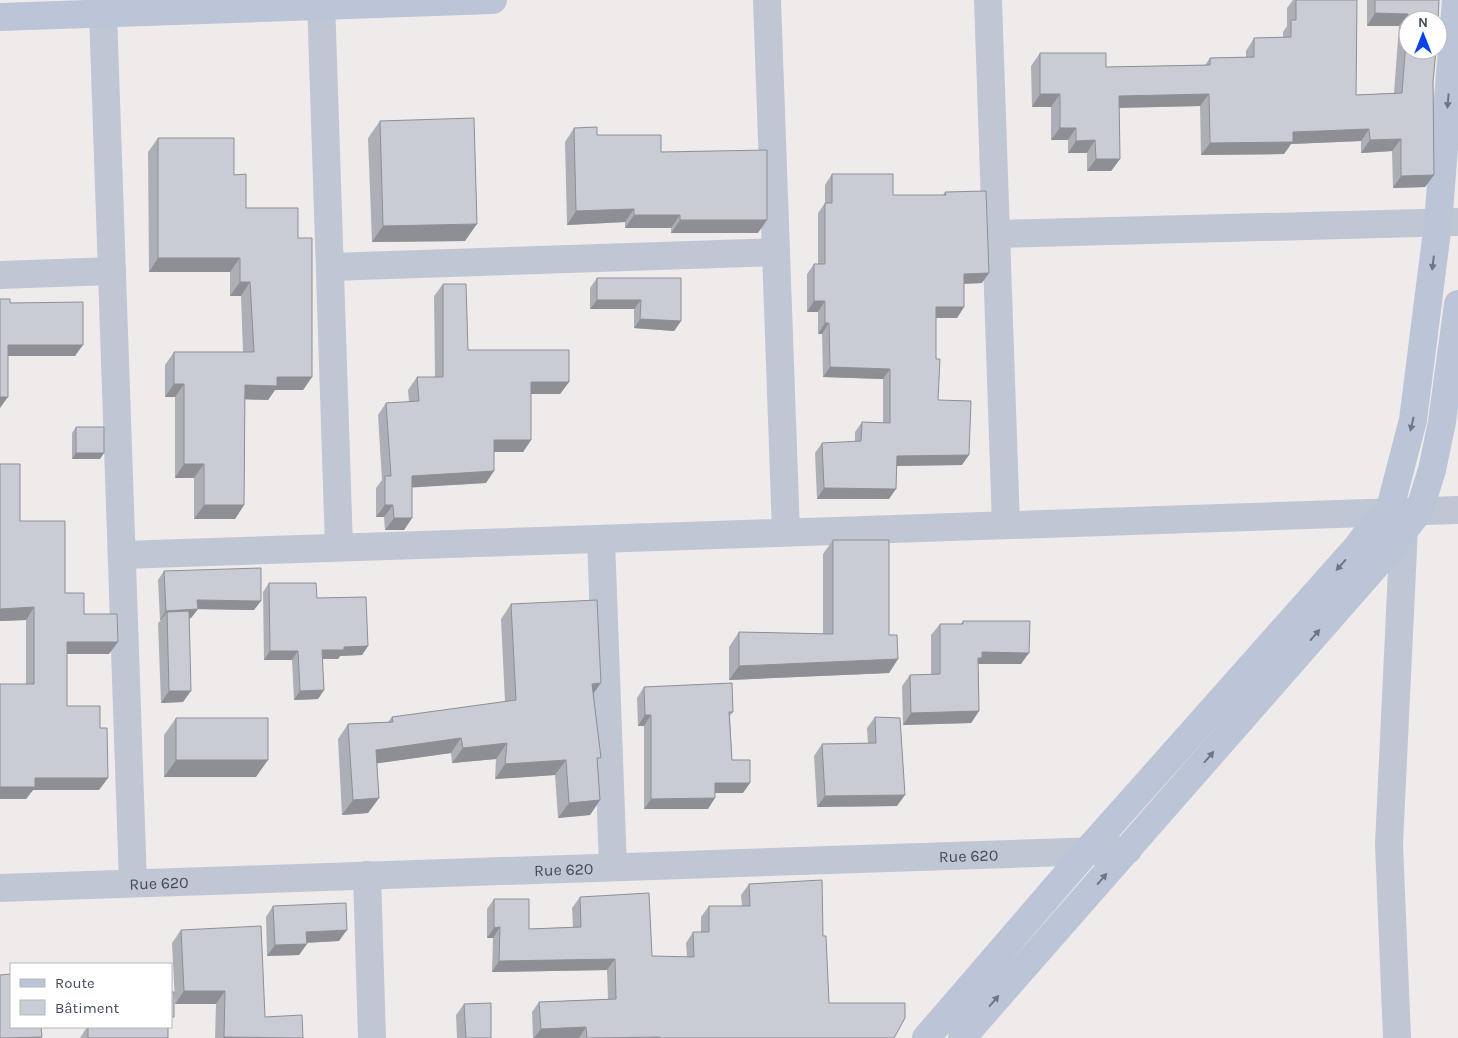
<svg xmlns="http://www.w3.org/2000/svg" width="1458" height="1038" font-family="Karla,sans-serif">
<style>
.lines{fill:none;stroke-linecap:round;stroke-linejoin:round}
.minor{stroke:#c0c7d4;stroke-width:28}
.secondary{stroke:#bcc4d7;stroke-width:28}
.wall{fill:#adafb6}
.shaded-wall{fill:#8d8f94}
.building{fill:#c9ccd4;stroke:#8d8f94}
.oneway{fill:#6d7586}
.labels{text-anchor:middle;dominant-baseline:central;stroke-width:4;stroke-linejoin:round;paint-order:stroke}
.street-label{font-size:16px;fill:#424a5a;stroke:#fff}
</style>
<rect width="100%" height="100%" fill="#efebeb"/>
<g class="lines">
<!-- minor -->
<g class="minor">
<path d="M 321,0 L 339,547"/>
<path d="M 767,0 L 786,532"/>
<path d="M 988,0 L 1006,525"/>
<path d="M 103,13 L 133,883"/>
<path d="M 997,234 L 1458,222"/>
<path d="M 330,267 L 776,252"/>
<path d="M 0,275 L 112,271"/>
<path d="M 601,539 L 613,867"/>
<path d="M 122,555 L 1458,510"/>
<path d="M 367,875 L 372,1038"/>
<path id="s1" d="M 0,888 L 1128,850"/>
<path d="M 1397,1038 L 1389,844 L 1404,528"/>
</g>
<!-- secondary -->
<path class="secondary" d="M 0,17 L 493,0
M 926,1038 L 1087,851 L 1357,547 L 1375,523 L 1389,512 L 1413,420 L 1438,223 L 1456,0
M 962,1038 L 1387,553 L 1419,511 L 1432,470 L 1442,422 L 1458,304"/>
</g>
<!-- wall -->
<path class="wall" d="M 1293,0 L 1357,0 L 1356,95 L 1394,93 L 1399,26 L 1367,26 L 1367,0 L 1439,0 L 1433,82 L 1434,175 L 1425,187 L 1393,188 L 1392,151 L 1361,153 L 1361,141 L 1291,144 L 1284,154 L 1201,155 L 1200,106 L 1119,108 L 1120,159 L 1111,171 L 1087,171 L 1087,153 L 1068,153 L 1068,140 L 1051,140 L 1051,107 L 1032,107 L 1031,66 L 1040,53 L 1106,67 L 1205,65 L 1210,58 L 1246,57 L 1246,51 L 1254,38 L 1283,37 L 1283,32 L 1287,26 L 1287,8 Z
M 380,121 L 465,241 L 372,242 L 368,138 Z
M 574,128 L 661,152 L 758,233 L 671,233 L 671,228 L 625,228 L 625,222 L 567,225 L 565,142 Z
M 158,138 L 234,175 L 246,208 L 298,238 L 312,377 L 303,390 L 275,390 L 268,400 L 245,399 L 244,505 L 235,519 L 194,519 L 194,478 L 175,478 L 175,397 L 165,397 L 165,365 L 174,352 L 243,352 L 241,296 L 230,296 L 230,272 L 149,272 L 148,152 Z
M 832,174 L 893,195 L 943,195 L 945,192 L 982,283 L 964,284 L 964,307 L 957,318 L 936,318 L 936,359 L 938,400 L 962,465 L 897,466 L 889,499 L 817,499 L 815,453 L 822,443 L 855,442 L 855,432 L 862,422 L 883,423 L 883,379 L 823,377 L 822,334 L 818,334 L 818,312 L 807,312 L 807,274 L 814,264 L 818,264 L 818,213 L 825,203 L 825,185 Z
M 597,278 L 681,278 L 681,321 L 674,331 L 634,328 L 634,309 L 590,309 L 590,288 Z
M 443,284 L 468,350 L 569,382 L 560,394 L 531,394 L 531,440 L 523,452 L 494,452 L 486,483 L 412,487 L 412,518 L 404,530 L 385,530 L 384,517 L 376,517 L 376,488 L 382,480 L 378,415 L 386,403 L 409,402 L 408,390 L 417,377 L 435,377 L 434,296 Z
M 76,427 L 100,459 L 72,459 L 72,433 Z
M 0,464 L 20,521 L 65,593 L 84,614 L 109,654 L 67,654 L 67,706 L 99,790 L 33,790 L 26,799 L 0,799 L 26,684 L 26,620 L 0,621 Z
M 833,540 L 889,635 L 898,659 L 889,673 L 729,680 L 729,647 L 739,632 L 823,634 L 823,554 Z
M 164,571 L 254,610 L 198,609 L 191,618 L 189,619 L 183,702 L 161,703 L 158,623 L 161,620 L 160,620 L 158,580 Z
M 269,583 L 317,598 L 368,646 L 362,655 L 340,656 L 338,659 L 322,659 L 324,690 L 318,699 L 294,700 L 292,660 L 264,660 L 263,592 Z
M 511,604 L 594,694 L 600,800 L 590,815 L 558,818 L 555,775 L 495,779 L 496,759 L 452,763 L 451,753 L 377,763 L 379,798 L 368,813 L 342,815 L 338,739 L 348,724 L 388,722 L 392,717 L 505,702 L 501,619 Z
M 963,621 L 1021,664 L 978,664 L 979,711 L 971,723 L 903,725 L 902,686 L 910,675 L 931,674 L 931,635 L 940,624 L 961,624 Z
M 644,687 L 733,712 L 730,716 L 732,760 L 743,793 L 715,793 L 708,809 L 644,809 L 644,726 L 638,726 L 637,698 Z
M 875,717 L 897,806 L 817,807 L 814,756 L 822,744 L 868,743 L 867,728 Z
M 176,718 L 256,777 L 164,777 L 164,735 Z
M 749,884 L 823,936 L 829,1003 L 894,1038 L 533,1038 L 532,1012 L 539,1002 L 608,999 L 607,970 L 492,972 L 493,938 L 487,938 L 487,909 L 494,899 L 529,929 L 573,927 L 572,908 L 580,897 L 652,956 L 687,957 L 686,943 L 693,932 L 701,932 L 701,917 L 709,906 L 742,906 L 741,895 Z
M 273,906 L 339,941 L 307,943 L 299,955 L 267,956 L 266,917 Z
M 181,930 L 265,1017 L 303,1038 L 215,1038 L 216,1004 L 175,1004 L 172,943 Z
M 464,1004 L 491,1038 L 457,1038 L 456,1015 Z
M 87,1027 L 168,1027 L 168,1038 L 80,1038 Z"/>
<!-- shaded-wall -->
<path class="shaded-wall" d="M 1375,13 L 1408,14 L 1399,26 L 1367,26 Z
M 1040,94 L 1060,94 L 1051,107 L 1032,107 Z
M 1209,94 L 1200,106 L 1110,108 L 1119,96 Z
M 1060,128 L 1076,128 L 1068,140 L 1051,140 Z
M 1369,129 L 1361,141 L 1291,144 L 1284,154 L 1201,155 L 1210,143 L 1293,132 Z
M 1401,139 L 1392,151 L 1361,153 L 1370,140 Z
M 1095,140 L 1087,153 L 1068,153 L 1076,141 Z
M 1096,159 L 1120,159 L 1111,171 L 1087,171 Z
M 1434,175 L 1425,187 L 1393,188 L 1401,176 Z
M 634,209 L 625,222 L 567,225 L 576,211 Z
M 634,215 L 680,215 L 671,228 L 625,228 Z
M 680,220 L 767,220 L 758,233 L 671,233 Z
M 477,224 L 465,241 L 372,242 L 383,226 Z
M 158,258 L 240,258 L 230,272 L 149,272 Z
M 989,273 L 982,283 L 957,284 L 964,274 Z
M 240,282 L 250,282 L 241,296 L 230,296 Z
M 597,300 L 641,300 L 634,309 L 590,309 Z
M 814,301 L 825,301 L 818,312 L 807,312 Z
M 936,307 L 964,307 L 957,318 L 929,318 Z
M 640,319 L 681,321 L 674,331 L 634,328 Z
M 825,323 L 829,323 L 822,334 L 818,334 Z
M 8,345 L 83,345 L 75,356 L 0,356 Z
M 830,367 L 890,369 L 883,379 L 823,377 Z
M 277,377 L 312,377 L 303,390 L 275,390 L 268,400 L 236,399 L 245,385 Z
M 531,382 L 569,382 L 560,394 L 523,394 Z
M 174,384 L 184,384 L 175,397 L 165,397 Z
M 0,397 L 8,397 L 0,408 Z
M 494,440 L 531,440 L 523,452 L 485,452 Z
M 76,453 L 104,453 L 100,459 L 72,459 Z
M 969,455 L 962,465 L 890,466 L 897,456 Z
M 184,464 L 204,464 L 194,478 L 175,478 Z
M 494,471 L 486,483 L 404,488 L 412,476 Z
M 824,488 L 896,489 L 889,499 L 817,499 Z
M 204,505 L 244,505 L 235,519 L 194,519 Z
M 385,505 L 393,505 L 384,517 L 376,517 Z
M 394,518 L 412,518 L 404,530 L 385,530 Z
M 197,600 L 261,601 L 254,610 L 191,609 Z
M 34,607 L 26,620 L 0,621 L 0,609 Z
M 198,609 L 191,618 L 167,620 L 167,612 L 161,620 L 160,620 L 166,611 Z
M 67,642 L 118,642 L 109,654 L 59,654 Z
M 368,646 L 362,655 L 340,656 L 338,659 L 315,659 L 322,650 L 344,647 Z
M 270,651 L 298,651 L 292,660 L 264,660 Z
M 982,652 L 1029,653 L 1021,664 L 977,664 L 969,669 Z
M 898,659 L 889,673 L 729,680 L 739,666 Z
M 601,683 L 590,698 L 592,684 Z
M 324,690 L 318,699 L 294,700 L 300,691 Z
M 169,691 L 191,691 L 183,702 L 161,703 Z
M 979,711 L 971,723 L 903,725 L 911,713 Z
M 645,715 L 651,715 L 644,726 L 638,726 Z
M 461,738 L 451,753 L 366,765 L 376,750 Z
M 507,743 L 496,759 L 452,763 L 463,748 Z
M 176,760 L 268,760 L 256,777 L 164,777 Z
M 566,760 L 555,775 L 495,779 L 505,764 Z
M 35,778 L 108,778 L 99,790 L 33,790 L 26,799 L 0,799 L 0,787 Z
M 715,783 L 750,783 L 743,793 L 708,793 Z
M 905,795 L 897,806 L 817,807 L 825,796 Z
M 379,798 L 368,813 L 342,815 L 353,800 Z
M 715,798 L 708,809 L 644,809 L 651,799 Z
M 600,800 L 590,815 L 558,818 L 569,803 Z
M 500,927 L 493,938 L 487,938 L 494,928 Z
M 347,930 L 339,941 L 299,943 L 306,932 Z
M 307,944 L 299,955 L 267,956 L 275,945 Z
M 615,959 L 607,970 L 492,972 L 499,961 Z
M 184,991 L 225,991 L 216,1004 L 175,1004 Z
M 586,1027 L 579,1038 L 534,1038 L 541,1029 Z
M 42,1037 L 41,1038 L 15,1038 Z
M 224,1037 L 262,1037 L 262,1038 L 223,1038 Z"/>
<!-- building -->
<path class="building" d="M 1296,0 L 1357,0 L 1356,95 L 1402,93 L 1408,14 L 1375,13 L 1375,0 L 1439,0 L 1438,20 L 1408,20 L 1408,50 L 1436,50 L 1433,82 L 1434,175 L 1401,176 L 1401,139 L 1370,140 L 1369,129 L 1293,132 L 1293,142 L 1210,143 L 1209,94 L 1119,96 L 1120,159 L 1096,159 L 1095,140 L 1076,141 L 1076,128 L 1060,128 L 1060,94 L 1040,94 L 1040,53 L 1106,53 L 1106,67 L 1210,65 L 1210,58 L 1254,57 L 1254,38 L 1291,37 L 1291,20 L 1296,20 Z
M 474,118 L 477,224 L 383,226 L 380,121 Z
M 597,127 L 597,135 L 661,135 L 661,152 L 767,150 L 767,220 L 680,220 L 680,215 L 634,215 L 634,209 L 576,211 L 574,128 Z
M 158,138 L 234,138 L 234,175 L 246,174 L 246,208 L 298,208 L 298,238 L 312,238 L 312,377 L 277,377 L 277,386 L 245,385 L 244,505 L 204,505 L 204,464 L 184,464 L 184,384 L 174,384 L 174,352 L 254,352 L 250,282 L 240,282 L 240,258 L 158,258 Z
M 832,174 L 893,174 L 893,195 L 946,195 L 945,192 L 986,191 L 989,273 L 964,274 L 964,307 L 936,307 L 936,359 L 940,359 L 938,400 L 971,401 L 969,455 L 897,456 L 896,489 L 824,488 L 822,443 L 861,441 L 862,422 L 890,423 L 890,369 L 830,367 L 829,323 L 825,323 L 825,301 L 814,301 L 814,264 L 825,264 L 825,203 L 832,203 Z
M 597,278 L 681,278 L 681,321 L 640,319 L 641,300 L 597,300 Z
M 443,284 L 466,284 L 468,350 L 569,350 L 569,382 L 531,382 L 531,440 L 494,440 L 494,471 L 412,476 L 412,518 L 394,518 L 393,505 L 385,505 L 385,476 L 391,476 L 386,403 L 419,401 L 417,377 L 443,377 Z
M 0,299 L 10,299 L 10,303 L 83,302 L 83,345 L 8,345 L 8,397 L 0,397 Z
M 76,427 L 104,427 L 104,453 L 76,453 Z
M 0,464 L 20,464 L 20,521 L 65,521 L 65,593 L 84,593 L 84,614 L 117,614 L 118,642 L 67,642 L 67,706 L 100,706 L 100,728 L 107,728 L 108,778 L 35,778 L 35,787 L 0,787 L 0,684 L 34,684 L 34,607 L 0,609 Z
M 833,540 L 889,540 L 889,635 L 897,635 L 898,659 L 739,666 L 739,632 L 833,634 Z
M 261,568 L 261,601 L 197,600 L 198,609 L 166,611 L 164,571 Z
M 269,583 L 316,583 L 317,598 L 366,597 L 368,646 L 344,647 L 344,650 L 322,650 L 324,690 L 300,691 L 298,651 L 270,651 Z
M 597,600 L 601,683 L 592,684 L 601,758 L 597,758 L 600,800 L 569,803 L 566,760 L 505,764 L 507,743 L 463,748 L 461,738 L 376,750 L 379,798 L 353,800 L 348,724 L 393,722 L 392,717 L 516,700 L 511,604 Z
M 189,611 L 191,691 L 169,691 L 167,612 Z
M 963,621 L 1030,621 L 1029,653 L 982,652 L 982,658 L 978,658 L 979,711 L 911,713 L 910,675 L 940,674 L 940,624 L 963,624 Z
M 732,683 L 733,712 L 729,712 L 732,760 L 750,760 L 750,783 L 715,783 L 715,798 L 651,799 L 651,715 L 645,715 L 644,687 Z
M 875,717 L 900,718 L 905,795 L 825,796 L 822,744 L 876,743 Z
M 176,718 L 268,718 L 268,760 L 176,760 Z
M 822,880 L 823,936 L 826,936 L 829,1003 L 905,1003 L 905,1018 L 894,1038 L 660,1038 L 660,1037 L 587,1038 L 586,1027 L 541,1029 L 539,1002 L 616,999 L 615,959 L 499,961 L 500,927 L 494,928 L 494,899 L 529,899 L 529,929 L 581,927 L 580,897 L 649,893 L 652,956 L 694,957 L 693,932 L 709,932 L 709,906 L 750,906 L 749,884 Z
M 346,903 L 347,930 L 306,932 L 307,944 L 275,945 L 273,906 Z
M 261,926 L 265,1017 L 302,1015 L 303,1038 L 224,1037 L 225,991 L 184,991 L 181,930 Z
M 11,974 L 11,1027 L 41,1027 L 42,1037 L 0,1038 L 0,975 Z
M 171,992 L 174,992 L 174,1017 L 171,1017 Z
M 491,1003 L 491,1038 L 466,1038 L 464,1004 Z
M 88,1027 L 168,1027 L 168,1038 L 88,1038 Z"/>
<!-- one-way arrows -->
<defs><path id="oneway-solid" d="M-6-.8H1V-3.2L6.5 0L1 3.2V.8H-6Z" transform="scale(1.25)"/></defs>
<g class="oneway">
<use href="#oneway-solid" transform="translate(1448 101) rotate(95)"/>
<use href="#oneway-solid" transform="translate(1433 263) rotate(97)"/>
<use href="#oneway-solid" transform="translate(1412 424) rotate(103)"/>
<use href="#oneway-solid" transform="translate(1341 565) rotate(132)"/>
<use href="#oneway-solid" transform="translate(1315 635) rotate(-49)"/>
<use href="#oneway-solid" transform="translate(1209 757) rotate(-49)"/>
<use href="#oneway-solid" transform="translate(1102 879) rotate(-49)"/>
<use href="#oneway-solid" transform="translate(994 1001) rotate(-49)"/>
</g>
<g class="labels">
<!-- street labels -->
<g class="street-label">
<text stroke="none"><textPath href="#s1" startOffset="969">Rue 620</textPath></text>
<text stroke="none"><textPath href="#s1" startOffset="564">Rue 620</textPath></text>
<text stroke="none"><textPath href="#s1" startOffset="159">Rue 620</textPath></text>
</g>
</g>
<!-- legend -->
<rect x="10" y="963" width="162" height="65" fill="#ffffff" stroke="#b3b7bd"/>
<rect x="20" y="979" width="25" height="8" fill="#bcc4d7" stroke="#b3b7bd"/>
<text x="55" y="988" font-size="15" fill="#424a5a">Route</text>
<rect x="20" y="1000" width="25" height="15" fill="#c9ccd4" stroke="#b3b7bd"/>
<text x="55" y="1013" font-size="15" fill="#424a5a">Bâtiment</text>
<!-- north arrow -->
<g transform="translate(1423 35)"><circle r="24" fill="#ffffff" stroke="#b3b7bd"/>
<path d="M0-4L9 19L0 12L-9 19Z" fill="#0b43e8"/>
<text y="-8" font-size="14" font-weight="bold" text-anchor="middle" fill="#424a5a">N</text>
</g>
</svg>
